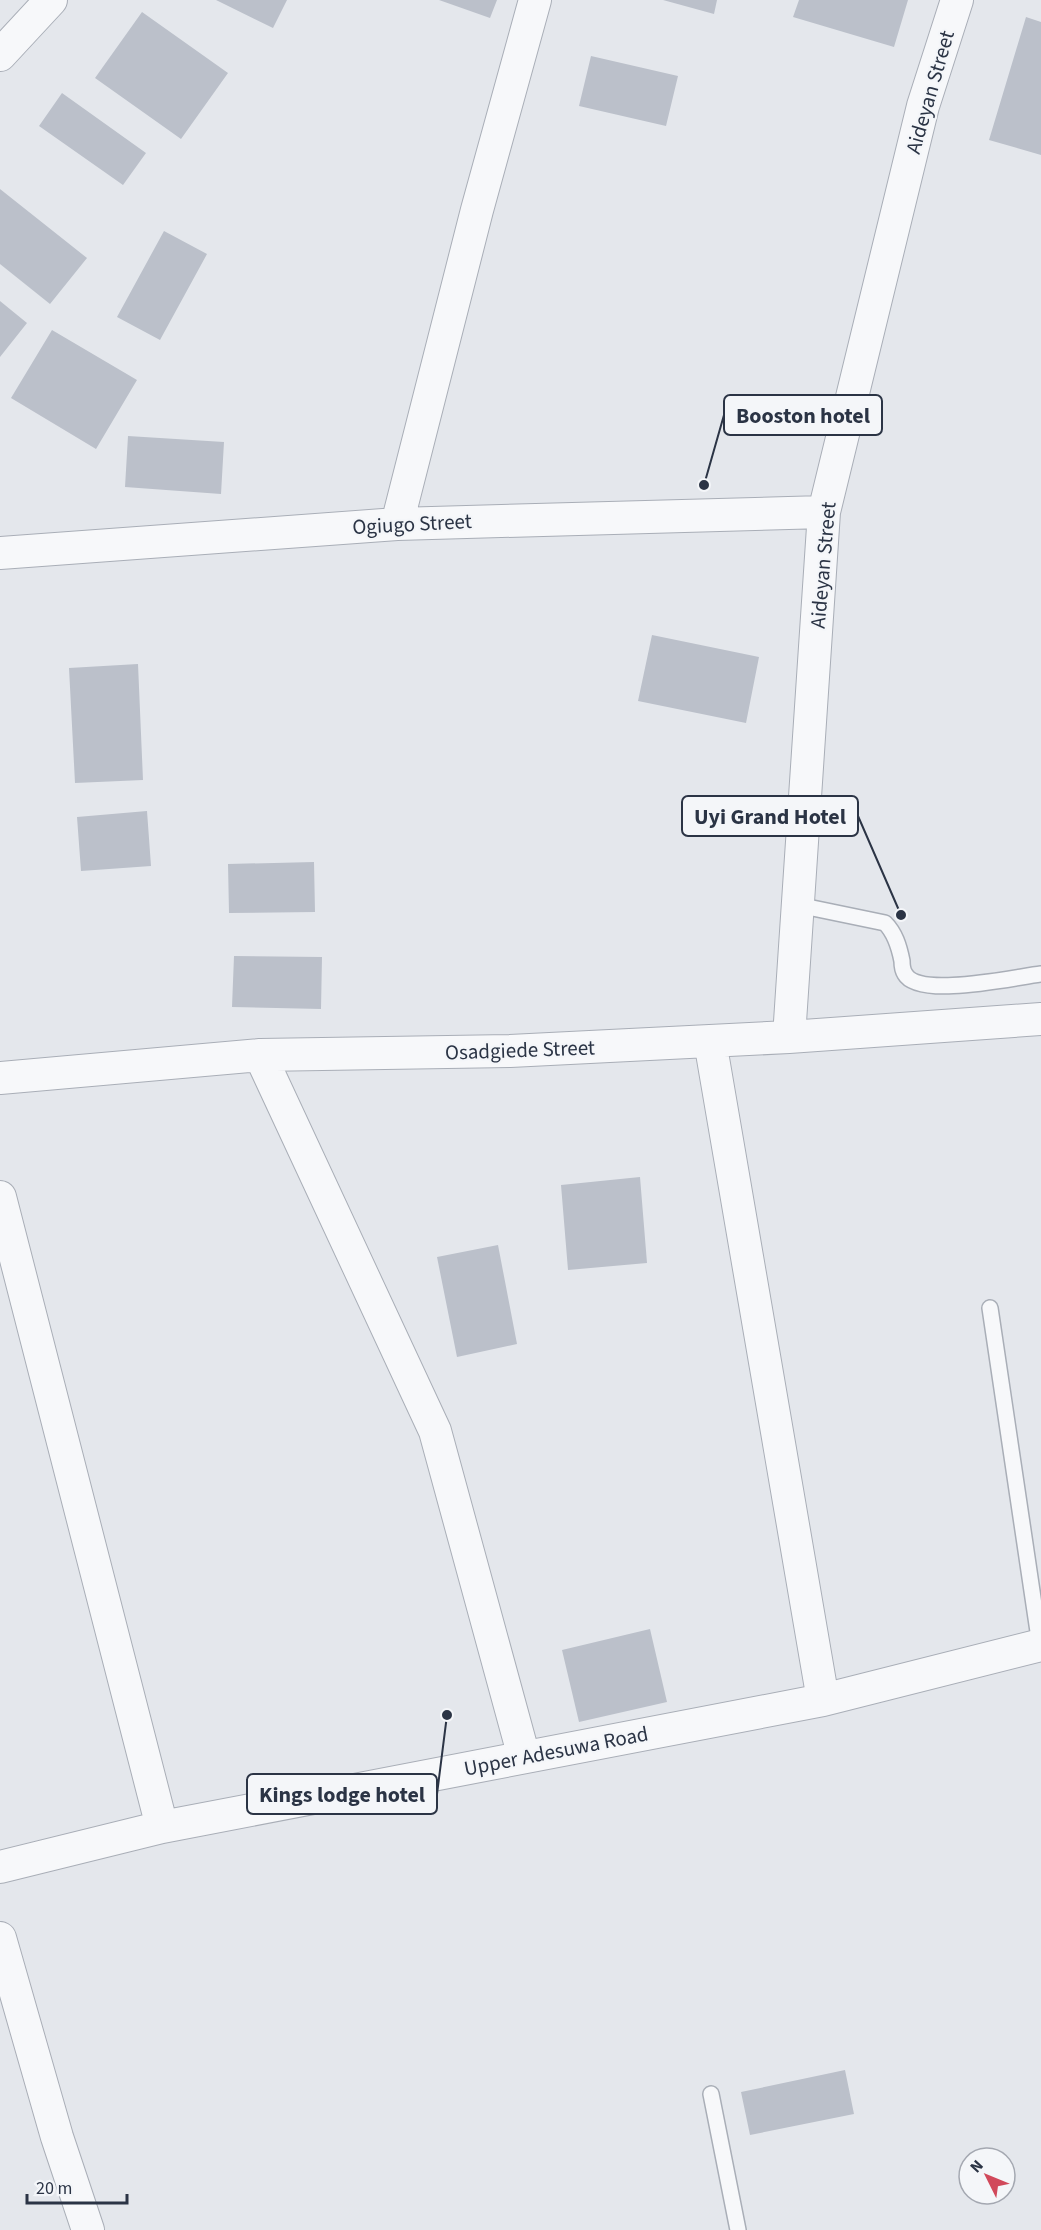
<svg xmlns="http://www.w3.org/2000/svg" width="1041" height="2230" font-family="'Source Sans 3',sans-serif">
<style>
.building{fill:#bbc0ca}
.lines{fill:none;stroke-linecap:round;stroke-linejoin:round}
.service-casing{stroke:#a9aeb7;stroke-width:18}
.minor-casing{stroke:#a9aeb7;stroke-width:34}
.service{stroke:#f7f8fa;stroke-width:15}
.minor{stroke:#f7f8fa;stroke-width:32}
.labels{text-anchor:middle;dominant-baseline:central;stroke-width:4.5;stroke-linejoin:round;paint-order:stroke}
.street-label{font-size:21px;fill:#2b3445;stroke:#f4f6f9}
.leader{fill:none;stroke:#2b3445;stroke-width:2}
.callout-dot{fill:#2b3445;stroke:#f4f6f9;stroke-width:2}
.callout{fill:#f4f6f9;stroke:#2b3445;stroke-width:2}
.callout-label{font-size:22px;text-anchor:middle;font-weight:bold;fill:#2b3445}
</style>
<rect width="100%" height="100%" fill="#e4e7ec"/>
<!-- building -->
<path class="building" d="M 216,0 L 287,0 L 273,28 Z
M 439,0 L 497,0 L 490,18 Z
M 663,0 L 717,0 L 714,14 Z
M 799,0 L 908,0 L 894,47 L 793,17 Z
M 142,12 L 228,73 L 181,139 L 95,78 Z
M 1026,17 L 1041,22 L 1041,155 L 989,140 Z
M 591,56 L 678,76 L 666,126 L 579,106 Z
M 62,93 L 146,153 L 123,185 L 39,126 Z
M 0,189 L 87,258 L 50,304 L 0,264 Z
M 164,231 L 207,254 L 160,340 L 117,317 Z
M 0,301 L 27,323 L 0,357 Z
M 52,330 L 137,380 L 96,449 L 11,398 Z
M 128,436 L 224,442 L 221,494 L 125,487 Z
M 652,635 L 759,657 L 746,723 L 638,701 Z
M 138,664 L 143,780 L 75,783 L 69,668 Z
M 147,811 L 151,866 L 81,871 L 77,817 Z
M 314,862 L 315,912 L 229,913 L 228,864 Z
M 234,956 L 322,957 L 321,1009 L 232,1007 Z
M 640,1177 L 647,1263 L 568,1270 L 561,1185 Z
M 498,1245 L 517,1344 L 457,1357 L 437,1257 Z
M 650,1629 L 667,1702 L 579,1722 L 562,1650 Z
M 845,2070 L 854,2114 L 750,2135 L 741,2092 Z"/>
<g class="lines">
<!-- service casing -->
<g class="service-casing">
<path id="service" d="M 798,905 L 885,923 C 895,933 899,946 902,961 C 902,964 903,971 905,974 C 919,999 1015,977 1041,974
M 990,1308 L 1040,1645
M 711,2094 L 738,2230"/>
</g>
<!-- minor casing -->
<g class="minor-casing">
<path id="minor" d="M 0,55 L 51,0
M 397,524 L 477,210 L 535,0
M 0,553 L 397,524 L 824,512
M 789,1037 L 824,512 L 923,106 L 957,0
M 710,1041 L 823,1700
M 260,1055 L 435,1431 L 524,1757
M 0,1078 L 260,1055 L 510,1051 L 789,1037 L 1041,1019
M 0,1197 L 162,1827
M 0,1867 L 162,1827 L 823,1700 L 1041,1645
M 0,1938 L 57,2137 L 88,2230"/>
</g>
<!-- service -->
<use href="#service" class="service"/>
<!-- minor -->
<use href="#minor" class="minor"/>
</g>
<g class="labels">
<!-- street labels -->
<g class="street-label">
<text transform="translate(930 92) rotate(-74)">Aideyan Street</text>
<text transform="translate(412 524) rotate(-3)">Ogiugo Street</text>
<text transform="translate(823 565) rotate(-85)">Aideyan Street</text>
<text transform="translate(520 1050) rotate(-2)">Osadgiede Street</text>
<text transform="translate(556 1751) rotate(-11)">Upper Adesuwa Road</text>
</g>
</g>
<!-- callouts -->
<path class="leader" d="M704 485L724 415M901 915L858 816M447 1715L437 1794"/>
<g class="callout-dot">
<circle cx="704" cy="485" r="6"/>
<circle cx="901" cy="915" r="6"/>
<circle cx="447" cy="1715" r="6"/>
</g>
<g class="callout">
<rect x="724" y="395" width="158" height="40" rx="6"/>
<rect x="682" y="796" width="176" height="40" rx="6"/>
<rect x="247" y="1774" width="190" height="40" rx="6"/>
</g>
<g class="callout-label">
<text x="803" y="423">Booston hotel</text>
<text x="770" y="824">Uyi Grand Hotel</text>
<text x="342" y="1802">Kings lodge hotel</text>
</g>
<!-- north arrow -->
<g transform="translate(987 2176) rotate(313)"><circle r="28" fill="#f4f6f9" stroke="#a4a8b1" stroke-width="1.5"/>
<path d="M0-4.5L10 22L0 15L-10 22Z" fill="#d1495b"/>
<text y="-9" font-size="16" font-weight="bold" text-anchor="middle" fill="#2b3445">N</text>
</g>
<!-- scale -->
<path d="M27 2194v9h100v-9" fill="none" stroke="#2b3445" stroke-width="3"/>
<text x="36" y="2194" font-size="18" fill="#2b3445" stroke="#f4f6f9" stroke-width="4.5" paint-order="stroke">20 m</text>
</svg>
